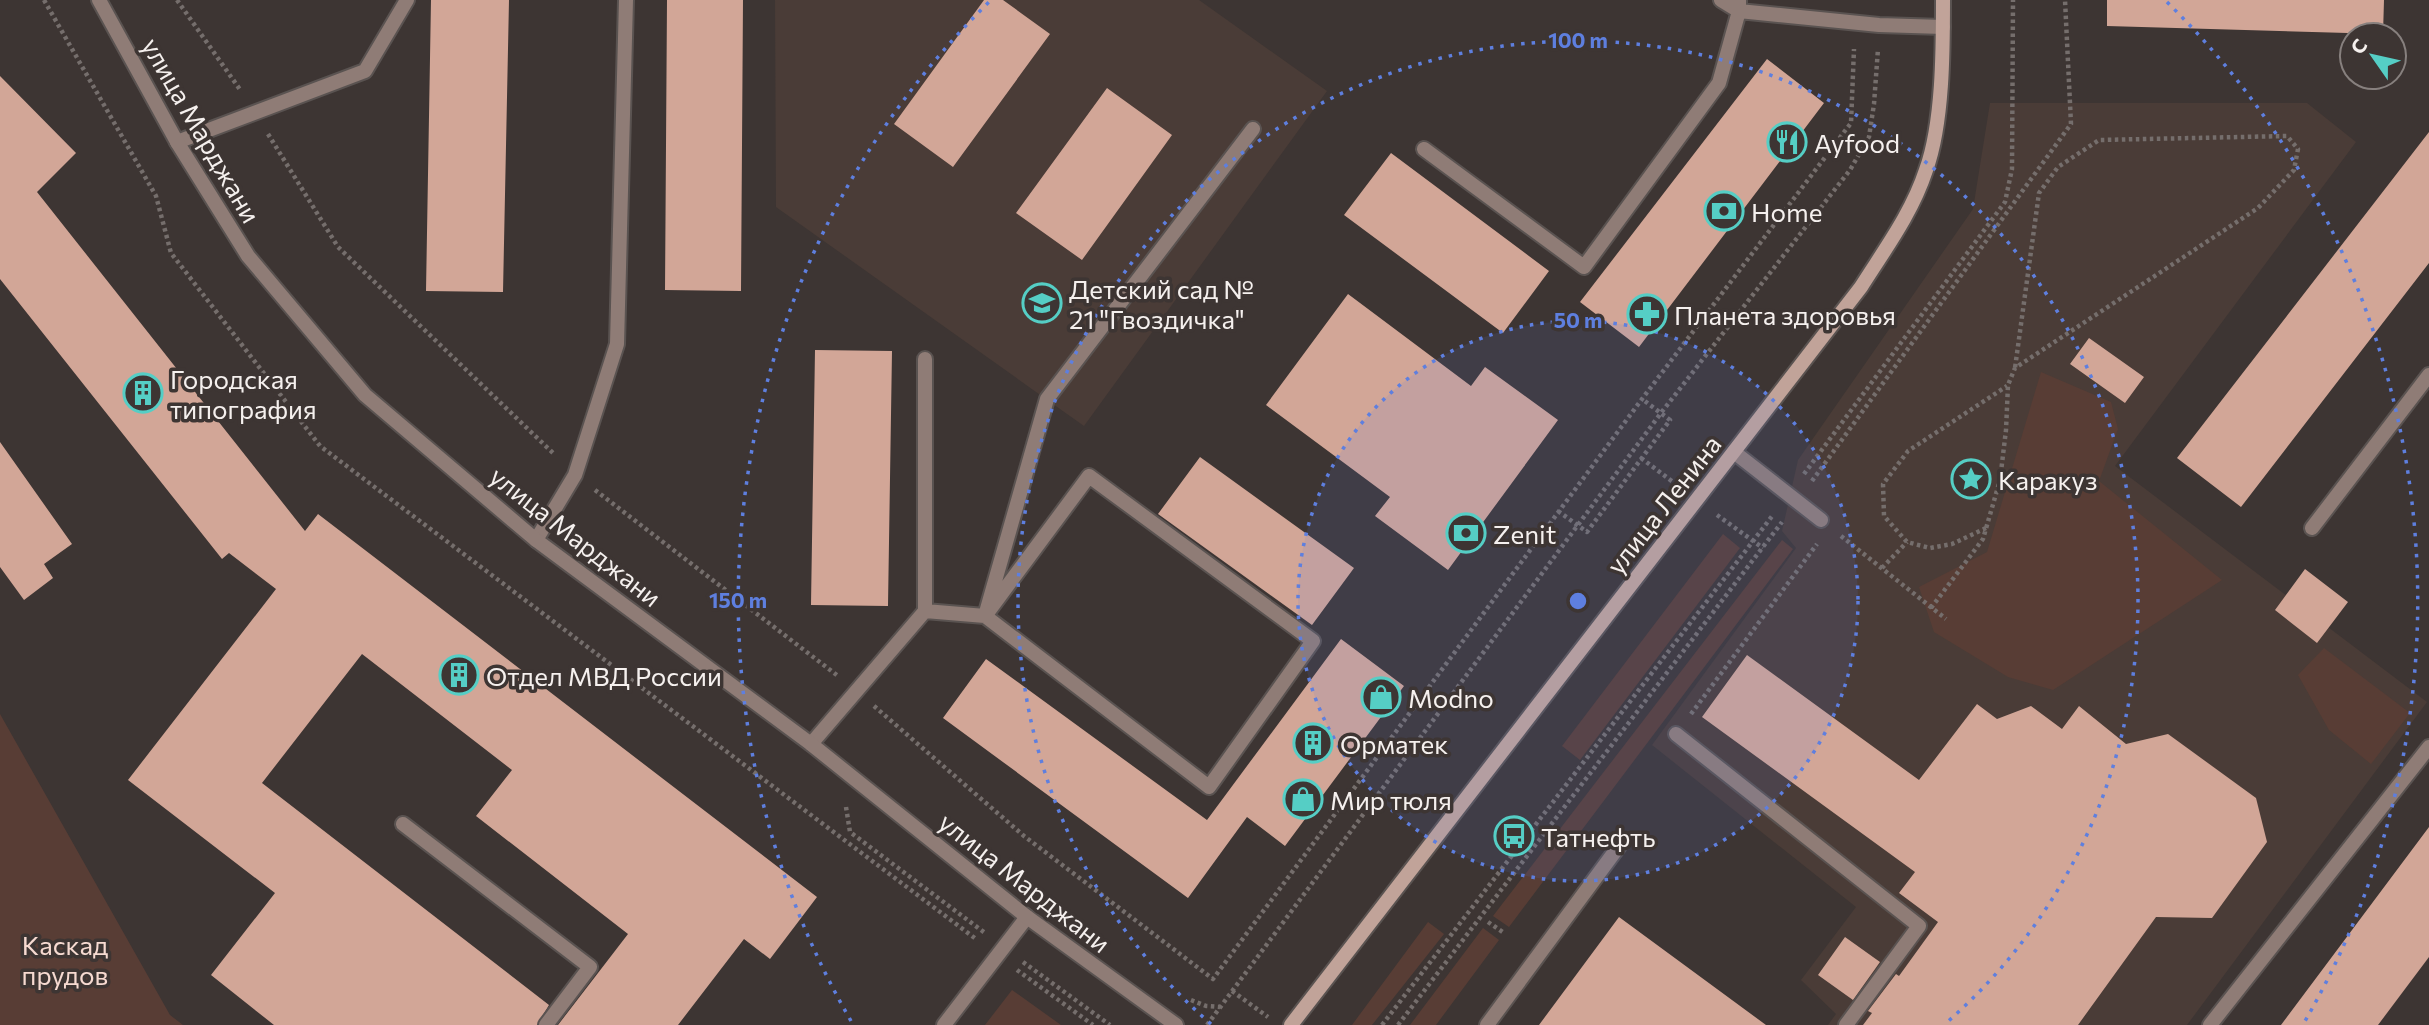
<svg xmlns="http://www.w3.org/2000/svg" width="2429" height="1025" font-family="Commissioner,sans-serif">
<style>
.built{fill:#4a3c37}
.green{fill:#583d35}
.building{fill:#d2a697}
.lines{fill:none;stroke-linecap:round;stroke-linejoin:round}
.service-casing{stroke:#5a5351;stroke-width:18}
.tertiary-casing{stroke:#5a5351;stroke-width:18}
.secondary-casing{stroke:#5a5351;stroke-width:18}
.path{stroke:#756e6c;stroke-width:4.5;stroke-dasharray:3.5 3.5;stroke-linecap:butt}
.service{stroke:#8f7c76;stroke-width:14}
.tertiary{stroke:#8f7c76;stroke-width:14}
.secondary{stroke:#c1a399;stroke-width:14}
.ring{fill:none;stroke:#5e7fdf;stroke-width:3.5;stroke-dasharray:3.5 7}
.labels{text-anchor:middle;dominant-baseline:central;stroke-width:7;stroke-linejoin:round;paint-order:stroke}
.street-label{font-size:26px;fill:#f5f0ee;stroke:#3d3533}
.poi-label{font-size:26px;fill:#f5f0ee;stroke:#3d3533;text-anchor:start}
.park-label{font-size:26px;fill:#f6dad1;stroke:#3d3533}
.centre{fill:#5e7fdf;stroke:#3d3533;stroke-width:3.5}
.ring-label{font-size:21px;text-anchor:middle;font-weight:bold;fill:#5e7fdf;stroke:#3d3533;stroke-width:7;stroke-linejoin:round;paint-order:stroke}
</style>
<rect width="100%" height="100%" fill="#3d3533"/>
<!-- built -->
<path class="built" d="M 775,0 L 1199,0 L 1327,91 L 1084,426 L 776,207 Z
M 1990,103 L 2307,103 L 2356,142 L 2115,466 L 2427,702 L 2187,1025 L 1828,1025 L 1836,1014 L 1801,980 L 1856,907 L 1652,745 L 1796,548 L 1782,531 L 1798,460 L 1973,209 Z"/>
<!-- green -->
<path class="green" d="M 2041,372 L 2111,402 L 2118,429 L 2099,481 L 2222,580 L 2053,690 L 2008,677 L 1934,632 L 1919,587 L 1987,552 Z
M 1723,534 L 1740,548 L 1580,760 L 1562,746 Z
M 1782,540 L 1793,549 L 1509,927 L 1493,916 Z
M 2324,648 L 2410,713 L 2371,764 L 2329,730 L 2298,675 Z
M 0,714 L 170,1015 L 183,1025 L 0,1025 Z
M 1428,922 L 1444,934 L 1372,1025 L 1352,1025 Z
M 1483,928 L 1499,940 L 1436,1025 L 1410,1025 Z
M 1012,990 L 1061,1025 L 985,1025 Z"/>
<!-- building -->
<path class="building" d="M 431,0 L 509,0 L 503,292 L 426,291 Z
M 667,0 L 743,0 L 741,291 L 665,290 Z
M 984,0 L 1003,0 L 1050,34 L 953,167 L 894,124 Z
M 2107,0 L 2384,0 L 2383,34 L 2107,26 Z
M 1767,59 L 1824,103 L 1639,347 L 1580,302 Z
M 0,76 L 76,153 L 37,192 L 305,531 L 318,514 L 817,897 L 770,959 L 744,939 L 678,1025 L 558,1025 L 628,934 L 476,816 L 512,770 L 362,654 L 262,783 L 549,1005 L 537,1025 L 274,1025 L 211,975 L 275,893 L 128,780 L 276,589 L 229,553 L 222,559 L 0,279 Z
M 1107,88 L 1172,135 L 1082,260 L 1016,213 Z
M 2429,132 L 2429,263 L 2241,507 L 2177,458 Z
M 1391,153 L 1549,271 L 1503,333 L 1344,215 Z
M 1348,294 L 1471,386 L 1485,367 L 1558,420 L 1448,570 L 1375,516 L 1390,497 L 1266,405 Z
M 2089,338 L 2144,377 L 2125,403 L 2070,364 Z
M 815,350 L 892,351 L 888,606 L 811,605 Z
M 0,442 L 72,544 L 44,564 L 53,578 L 24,600 L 0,567 Z
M 1200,457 L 1354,568 L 1312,625 L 1158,514 Z
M 2305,569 L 2348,602 L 2317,643 L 2275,610 Z
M 1341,639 L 1404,686 L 1285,846 L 1247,817 L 1188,898 L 943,718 L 986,659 L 1207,820 Z
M 1747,655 L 1919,780 L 1977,704 L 1997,719 L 2031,706 L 2062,729 L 2079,706 L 2126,744 L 2168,734 L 2256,798 L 2267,842 L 2212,918 L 2156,917 L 2078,1025 L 1863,1025 L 1872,1013 L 1868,1011 L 1896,974 L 1899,976 L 1938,922 L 1899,893 L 1915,872 L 1702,717 Z
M 2429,827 L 2429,957 L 2378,1025 L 2281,1025 Z
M 1619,917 L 1766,1025 L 1539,1025 Z
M 1845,937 L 1880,962 L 1853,1000 L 1818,975 Z"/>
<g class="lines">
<!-- service casing -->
<g class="service-casing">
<path id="service" d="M 1721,0 L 1739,11 L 1879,25 L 1943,27
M 177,142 L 365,71 L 407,0
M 1424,149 L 1584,267 L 1719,83 L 1739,11 L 1739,0
M 1734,452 L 1821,520
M 1089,476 L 1313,641 L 1209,787 L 985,616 Z
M 2312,528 L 2429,375
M 536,540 L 575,475 L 617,344 L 626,0
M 925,611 L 985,616 L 1047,399 L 1253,129
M 1676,734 L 1919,926 L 1846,1025
M 811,744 L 925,611 L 925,359
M 403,824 L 590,967 L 546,1025
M 944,1025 L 1027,917
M 1487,1025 L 1619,846
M 2210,1025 L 2429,747"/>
</g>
<!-- tertiary casing -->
<g class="tertiary-casing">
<path id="tertiary" d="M 99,0 L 177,142 L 248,256 L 365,395 L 536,540 L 811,744 L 1027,917 L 1176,1025"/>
</g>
<!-- secondary casing -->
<g class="secondary-casing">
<path id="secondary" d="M 1291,1025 L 1861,287 C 1885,249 1912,213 1926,170 C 1943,123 1943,50 1943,0"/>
</g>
<!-- path -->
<path class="path" d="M 44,0 L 156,196 L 171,253 L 320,446 L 976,939
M 177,0 L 241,91
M 268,134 L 338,247 L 554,454
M 1641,458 L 1677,485
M 1804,474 L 2005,202 L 2012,169 L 2013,0
M 1812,481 L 2071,124 L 2065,0
M 595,490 L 838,676
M 1558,511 L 1587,532 L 1670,420 L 1642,399
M 1717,515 L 1763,548
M 1986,528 L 1952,544 L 1930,548 L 1907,542 L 1884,516 L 1883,484 L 1908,451 L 2007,386
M 1841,536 L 1946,619
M 1882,568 L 1907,542
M 1931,608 L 1983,539 L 2000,480 L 2006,430 L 2008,385 L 2015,368 L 2258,208 L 2294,170 L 2298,149 L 2287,136 L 2099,140 L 2058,167 L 2039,193 L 2015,368
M 874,706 L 1024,836 L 1213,979 L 1642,399 L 1851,123 L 1854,49
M 1691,714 L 1817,544
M 846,807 L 850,832 L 985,933
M 1488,922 L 1504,933
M 1023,962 L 1110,1025
M 1017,970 L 1093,1025
M 1232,991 L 1268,1017
M 1191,1000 L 1206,1006 L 1220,1007
M 1207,1025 L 1661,413 L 1850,170 L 1869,137 L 1874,104 L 1878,49
M 1382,1025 L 1773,515
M 1398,1025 L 1782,522"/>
<!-- service -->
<use href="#service" class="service"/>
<!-- tertiary -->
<use href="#tertiary" class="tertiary"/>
<!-- secondary -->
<use href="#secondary" class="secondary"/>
</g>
<!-- distance rings -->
<circle cx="1578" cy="601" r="280" fill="#5e7fdf" fill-opacity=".12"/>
<g class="ring">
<circle cx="1578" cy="601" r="280"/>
<path d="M1211 1024A560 560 0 1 1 1945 1024"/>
<path d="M851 1021A840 840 0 0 1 989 2M2167 2A840 840 0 0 1 2305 1021"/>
</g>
<!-- icons -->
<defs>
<g id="restaurant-ring" transform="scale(2.0125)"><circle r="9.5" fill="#3d3533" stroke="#55cec5" stroke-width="1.5"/><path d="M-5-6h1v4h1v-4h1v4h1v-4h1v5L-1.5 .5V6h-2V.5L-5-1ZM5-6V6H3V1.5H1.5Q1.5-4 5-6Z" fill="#55cec5"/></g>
<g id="bank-ring" transform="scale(2.0125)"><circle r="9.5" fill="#3d3533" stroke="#55cec5" stroke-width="1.5"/><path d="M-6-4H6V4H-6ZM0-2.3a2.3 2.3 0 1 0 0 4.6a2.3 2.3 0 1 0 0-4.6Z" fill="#55cec5"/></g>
<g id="school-ring" transform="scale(2.0125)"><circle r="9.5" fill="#3d3533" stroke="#55cec5" stroke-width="1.5"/><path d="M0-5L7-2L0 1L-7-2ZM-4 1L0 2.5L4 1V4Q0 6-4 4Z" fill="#55cec5"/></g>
<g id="pharmacy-ring" transform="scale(2.0125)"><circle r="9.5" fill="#3d3533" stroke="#55cec5" stroke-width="1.5"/><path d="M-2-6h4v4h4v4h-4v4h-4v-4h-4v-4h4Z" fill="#55cec5"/></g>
<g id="building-ring" transform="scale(2.0125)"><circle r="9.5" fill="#3d3533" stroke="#55cec5" stroke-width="1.5"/><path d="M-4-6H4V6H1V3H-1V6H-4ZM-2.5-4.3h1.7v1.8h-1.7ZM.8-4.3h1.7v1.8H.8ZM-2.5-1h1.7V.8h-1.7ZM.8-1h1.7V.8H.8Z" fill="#55cec5"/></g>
<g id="sight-ring" transform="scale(2.0125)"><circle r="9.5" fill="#3d3533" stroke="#55cec5" stroke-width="1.5"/><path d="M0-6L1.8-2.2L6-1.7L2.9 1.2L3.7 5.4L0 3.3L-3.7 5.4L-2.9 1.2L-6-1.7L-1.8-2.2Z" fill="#55cec5"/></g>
<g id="shop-ring" transform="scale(2.0125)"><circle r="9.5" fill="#3d3533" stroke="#55cec5" stroke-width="1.5"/><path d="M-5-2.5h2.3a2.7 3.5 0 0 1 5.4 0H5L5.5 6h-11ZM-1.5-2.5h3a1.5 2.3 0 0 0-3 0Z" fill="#55cec5"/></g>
<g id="bus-ring" transform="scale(2.0125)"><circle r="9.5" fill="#3d3533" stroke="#55cec5" stroke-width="1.5"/><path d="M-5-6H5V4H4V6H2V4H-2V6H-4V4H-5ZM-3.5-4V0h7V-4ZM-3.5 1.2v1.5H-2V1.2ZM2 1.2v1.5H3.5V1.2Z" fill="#55cec5"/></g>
</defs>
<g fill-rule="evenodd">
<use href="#restaurant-ring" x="1787" y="142"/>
<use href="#bank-ring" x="1724" y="211"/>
<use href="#school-ring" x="1042" y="303"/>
<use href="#pharmacy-ring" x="1647" y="314"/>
<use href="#building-ring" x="143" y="393"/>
<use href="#sight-ring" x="1971" y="479"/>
<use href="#bank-ring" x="1466" y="533"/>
<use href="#building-ring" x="459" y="675"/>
<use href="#shop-ring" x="1381" y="697"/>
<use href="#building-ring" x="1313" y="743"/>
<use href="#shop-ring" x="1303" y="799"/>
<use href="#bus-ring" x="1514" y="836"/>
</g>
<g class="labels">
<!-- street labels -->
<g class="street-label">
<text transform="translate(202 130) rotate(60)">улица Марджани</text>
<text transform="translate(1663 504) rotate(-52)">улица Ленина</text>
<text transform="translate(576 536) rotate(38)">улица Марджани</text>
<text transform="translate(1025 882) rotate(38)">улица Марджани</text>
</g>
<!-- poi labels -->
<g class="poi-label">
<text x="1814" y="142">Ayfood</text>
<text x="1751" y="211">Home</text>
<text x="1069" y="288">Детский сад №<tspan x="1069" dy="30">21 "Гвоздичка"</tspan></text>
<text x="1674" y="314">Планета здоровья</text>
<text x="170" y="378">Городская<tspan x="170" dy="30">типография</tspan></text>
<text x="1998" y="479">Каракуз</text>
<text x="1493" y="533">Zenit</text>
<text x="486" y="675">Отдел МВД России</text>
<text x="1408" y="697">Modno</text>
<text x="1340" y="743">Орматек</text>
<text x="1330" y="799">Мир тюля</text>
<text x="1541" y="836">Татнефть</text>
</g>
<!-- park labels -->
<g class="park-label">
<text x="65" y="944">Каскад<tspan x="65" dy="30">прудов</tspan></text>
</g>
</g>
<circle cx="1578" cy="601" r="10" class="centre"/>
<g class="ring-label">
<text x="1578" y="48">100 m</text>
<text x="1578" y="328">50 m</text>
<text x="738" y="608">150 m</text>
</g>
<!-- north arrow -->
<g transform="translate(2373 56) rotate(304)"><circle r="33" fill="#3d3533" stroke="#87807e" stroke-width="2"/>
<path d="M0-5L12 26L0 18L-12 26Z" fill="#55cec5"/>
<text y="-10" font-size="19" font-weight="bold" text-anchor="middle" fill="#f5f0ee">С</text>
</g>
</svg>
